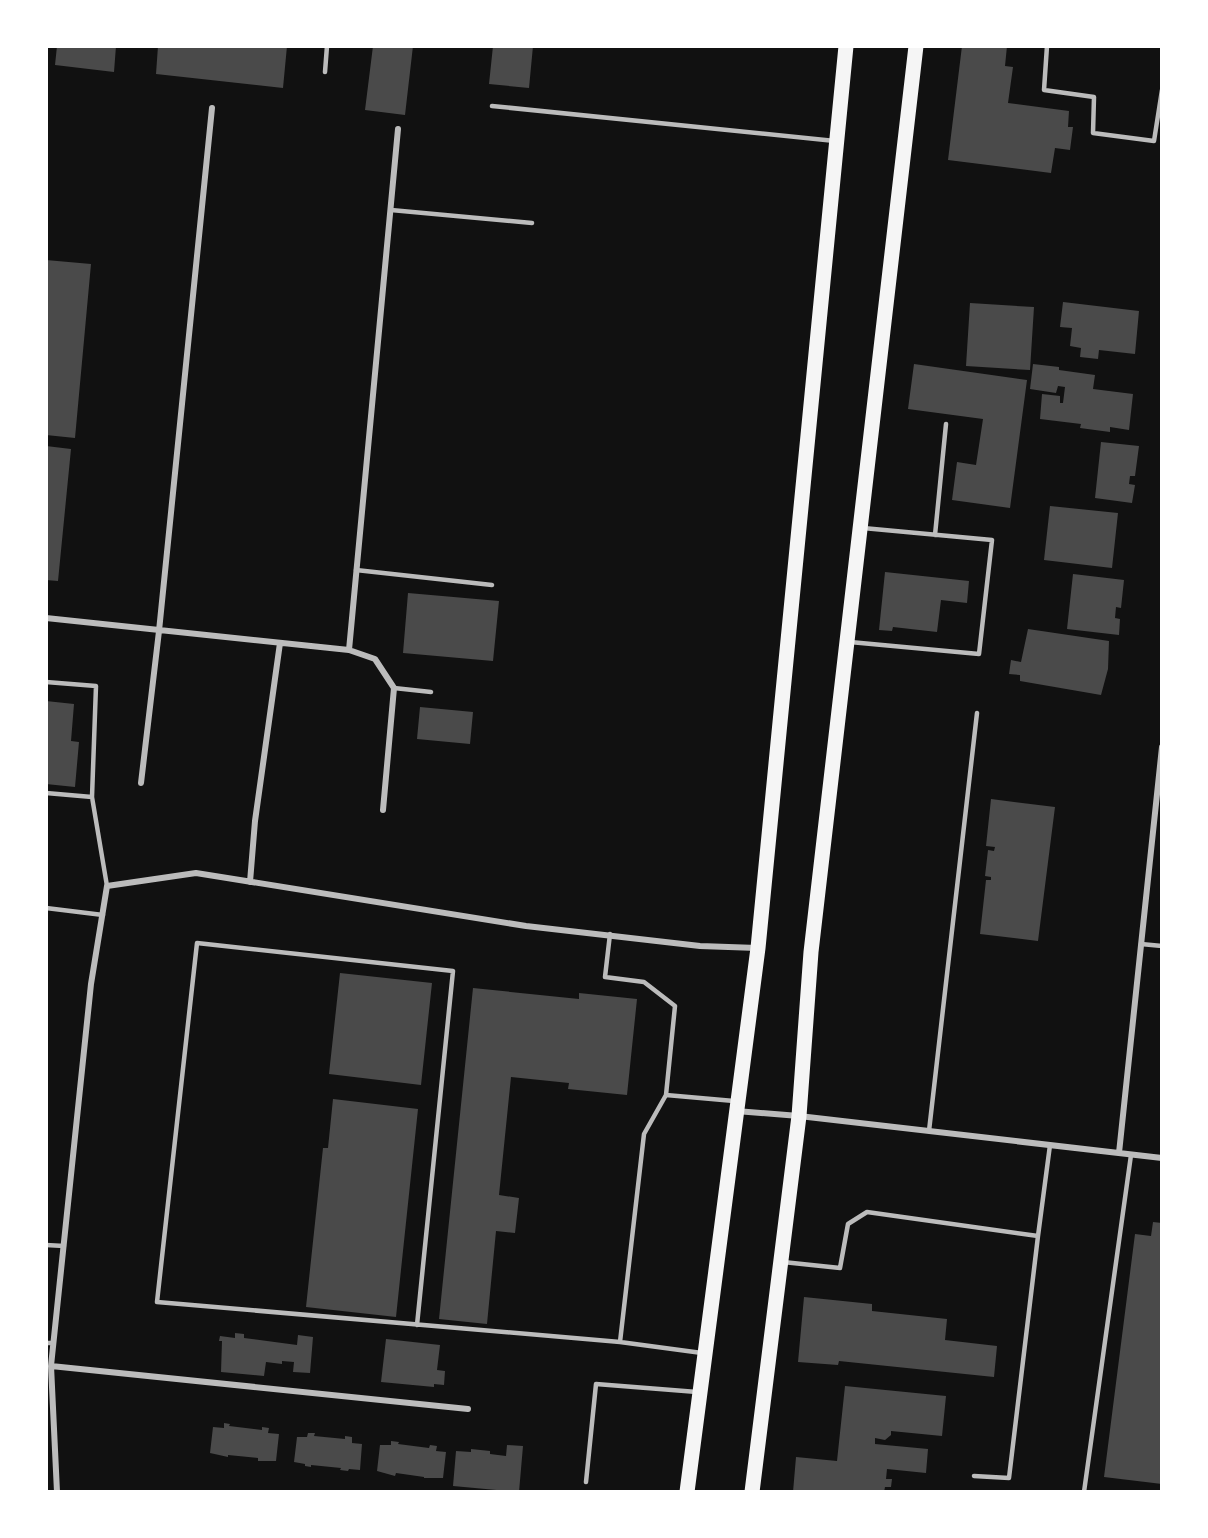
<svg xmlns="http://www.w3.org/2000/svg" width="1208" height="1538" font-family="Barlow,sans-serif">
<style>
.building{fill:#4a4a4a}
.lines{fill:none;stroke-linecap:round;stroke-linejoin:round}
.service{stroke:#bcbcbc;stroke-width:4.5}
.minor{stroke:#bcbcbc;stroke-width:6}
.primary{stroke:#f5f5f5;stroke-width:15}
</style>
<rect width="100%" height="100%" fill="#111"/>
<!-- building -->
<path class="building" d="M 57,46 L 116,46 L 114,72 L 55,65 Z
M 158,46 L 287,46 L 283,88 L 156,74 Z
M 373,46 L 413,46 L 405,115 L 365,110 Z
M 493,46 L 533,46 L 529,88 L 489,84 Z
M 962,46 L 1007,46 L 1005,66 L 1013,67 L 1008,103 L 1069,111 L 1068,127 L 1073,127 L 1070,150 L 1055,148 L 1051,173 L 948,160 Z
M 46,260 L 91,264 L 75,438 L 46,435 Z
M 1063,302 L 1139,311 L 1135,354 L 1099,350 L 1098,359 L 1080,357 L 1081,348 L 1070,346 L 1072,328 L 1060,327 Z
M 970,303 L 1034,307 L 1030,370 L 966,366 Z
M 914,364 L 1027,380 L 1010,508 L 952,500 L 957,462 L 976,465 L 983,419 L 908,409 Z
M 1033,364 L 1059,367 L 1059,370 L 1095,375 L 1093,389 L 1133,394 L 1129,430 L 1110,427 L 1110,432 L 1080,428 L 1081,424 L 1040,419 L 1042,394 L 1060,396 L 1060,403 L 1063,403 L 1065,387 L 1058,386 L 1056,393 L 1030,389 Z
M 1101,442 L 1139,446 L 1135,476 L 1130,476 L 1129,484 L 1135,485 L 1132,503 L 1095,498 Z
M 46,446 L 71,449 L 58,581 L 46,580 Z
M 1050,506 L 1118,513 L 1112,568 L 1044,560 Z
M 885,572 L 969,581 L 967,603 L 941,600 L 937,632 L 893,627 L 892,631 L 879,630 Z
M 1073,574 L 1124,580 L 1121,608 L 1116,607 L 1115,618 L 1120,619 L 1119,635 L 1067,629 Z
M 408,593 L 499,601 L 493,661 L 403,653 Z
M 1028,629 L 1109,641 L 1108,669 L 1101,695 L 1020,681 L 1020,675 L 1009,674 L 1011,660 L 1021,662 Z
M 46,701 L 74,704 L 71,741 L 79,742 L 75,787 L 46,784 Z
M 420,707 L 473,712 L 470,744 L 417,739 Z
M 991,799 L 1055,807 L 1038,941 L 980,934 L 986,880 L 991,880 L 991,877 L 985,876 L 988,850 L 994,851 L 995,847 L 986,846 Z
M 340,973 L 432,983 L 421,1085 L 329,1074 Z
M 473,988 L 579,999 L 579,993 L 637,999 L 627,1095 L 568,1089 L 569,1083 L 511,1077 L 499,1195 L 519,1198 L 515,1233 L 496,1231 L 487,1324 L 439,1319 Z
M 333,1099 L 418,1109 L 396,1317 L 306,1307 L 323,1148 L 328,1148 Z
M 1153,1222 L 1162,1223 L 1162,1484 L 1104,1477 L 1135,1234 L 1151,1236 Z
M 804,1297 L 872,1304 L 872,1311 L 947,1319 L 945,1340 L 997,1346 L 994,1377 L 839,1361 L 838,1365 L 798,1362 Z
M 235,1333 L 244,1334 L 244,1338 L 297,1345 L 298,1335 L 313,1337 L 310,1373 L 293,1372 L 294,1362 L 282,1361 L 282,1364 L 266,1362 L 264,1376 L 221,1372 L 222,1341 L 219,1341 L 220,1336 L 235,1338 Z
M 386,1339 L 440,1345 L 437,1370 L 445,1371 L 444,1385 L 434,1384 L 434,1387 L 381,1382 Z
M 845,1386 L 946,1396 L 942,1436 L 891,1431 L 891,1435 L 885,1440 L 875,1438 L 875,1444 L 928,1449 L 926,1473 L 887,1469 L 886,1479 L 892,1479 L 891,1487 L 885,1487 L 884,1492 L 793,1492 L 796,1457 L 837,1461 Z
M 224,1423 L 230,1424 L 229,1426 L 262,1430 L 262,1427 L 269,1428 L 268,1433 L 279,1434 L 276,1461 L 258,1461 L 258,1458 L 228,1455 L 228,1457 L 210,1453 L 213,1427 L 224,1428 Z
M 308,1433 L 315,1433 L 314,1436 L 345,1439 L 345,1436 L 352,1437 L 352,1443 L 362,1444 L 360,1470 L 349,1469 L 348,1471 L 340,1470 L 341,1468 L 311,1465 L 311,1467 L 305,1466 L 305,1464 L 294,1462 L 297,1437 L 307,1437 Z
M 391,1441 L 399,1442 L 398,1444 L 429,1448 L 430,1445 L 437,1446 L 436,1451 L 446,1452 L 443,1478 L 424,1478 L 424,1477 L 396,1473 L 395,1476 L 377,1471 L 380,1445 L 391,1445 Z
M 507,1445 L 523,1446 L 519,1492 L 453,1486 L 456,1451 L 471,1452 L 471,1449 L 490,1451 L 490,1454 L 506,1456 Z"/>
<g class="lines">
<!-- service -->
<path class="service" d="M 1047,46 L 1044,90 L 1094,97 L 1093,133 L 1154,141 L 1162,90
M 325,72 L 327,46
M 492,106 L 835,141
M 391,210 L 532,223
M 935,535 L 946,424
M 356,570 L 492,585
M 850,642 L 979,654 L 992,540 L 863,528
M 46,682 L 96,686 L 92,797
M 394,688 L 431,692
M 46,793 L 92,797 L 107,886
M 46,908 L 103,915
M 610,934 L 605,977 L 644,982 L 675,1006 L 666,1095 L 734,1101
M 1141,944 L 1162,946
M 666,1095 L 644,1134 L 620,1342 L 702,1353
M 929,1131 L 977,713
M 46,1245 L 64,1246
M 783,1262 L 840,1268 L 848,1224 L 867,1212 L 1038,1236 L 1050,1145
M 417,1325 L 453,971 L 197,943 L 157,1302 L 620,1342
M 46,1343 L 53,1343
M 974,1476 L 1009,1478 L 1038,1236
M 586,1482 L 596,1384 L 697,1392
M 1084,1492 L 1131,1155"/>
<!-- minor -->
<path class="minor" d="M 46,618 L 349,650 L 375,659 L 394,688 L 383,810
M 349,650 L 398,129
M 141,783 L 159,631 L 212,108
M 250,882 L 255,821 L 280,643
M 736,1111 L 799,1116 L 1162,1158
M 1119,1153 L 1162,747
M 51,1366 L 468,1409
M 57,1492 L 51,1366 L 91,984 L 107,886 L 196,873 L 526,926 L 700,946 L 757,948"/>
<!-- primary -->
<path class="primary" d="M 687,1492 L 758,948 L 846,46
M 752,1492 L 799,1116 L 811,952 L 916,46"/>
</g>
<!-- border -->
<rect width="1208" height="1538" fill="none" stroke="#ffffff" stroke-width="96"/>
</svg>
